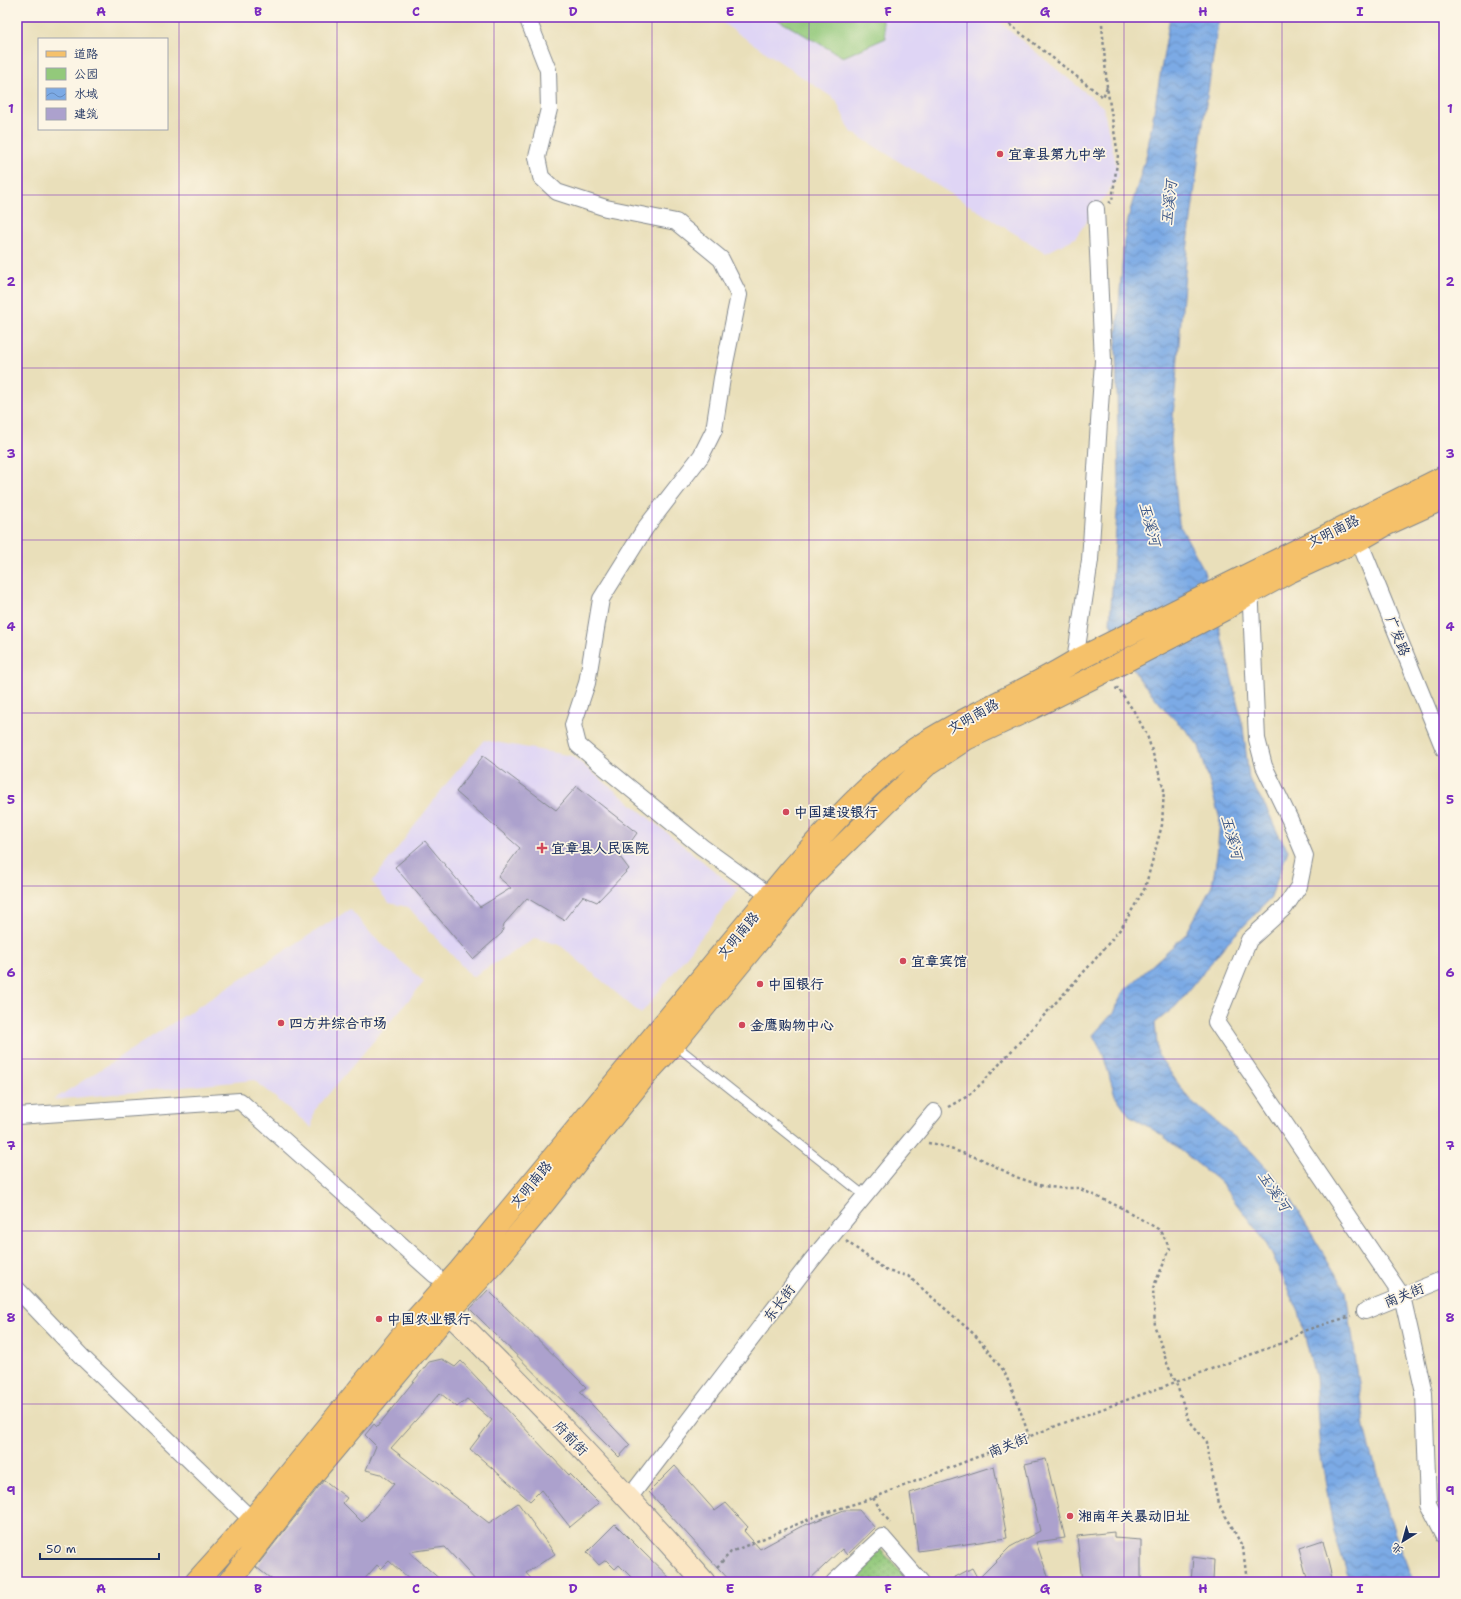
<svg xmlns="http://www.w3.org/2000/svg" width="1461" height="1599" font-family="'Shantell Sans','LXGW WenKai TC',sans-serif">
<style>
.built{fill:#dfd5f5}
.green{fill:#93c97b;stroke:#577c6c}
.park{fill:url(#park-dots);stroke:#577c6c}
.water{fill:url(#water-waves);stroke:#4c6ca2}
.building{fill:#aca1cd}
.lines{fill:none;stroke-linecap:round;stroke-linejoin:round}
.lane-casing{stroke:#82878c;stroke-width:10}
.street-casing{stroke:#82878c;stroke-width:18}
.secondary-casing{stroke:#82878c;stroke-width:24}
.primary-casing{stroke:#82878c;stroke-width:24}
.path{stroke:#82878c;stroke-width:2.5;stroke-dasharray:3 3;stroke-linecap:butt}
.lane{stroke:#fff;stroke-width:8}
.street{stroke:#fff;stroke-width:16}
.secondary{stroke:#fbe6c4;stroke-width:22}
.primary{stroke:#f5c16b;stroke-width:22}
.grid{fill:none;stroke:#7b2cbf;stroke-width:1;stroke-opacity:0.55}
.poi-dot{fill:#d1495b;stroke:#fcf5e5;stroke-width:1.5}
.labels{text-anchor:middle;dominant-baseline:central;stroke-width:3.5;stroke-linejoin:round;paint-order:stroke}
.poi-label{font-size:14px;font-weight:bold;fill:#1b2f5e;stroke:#fcf5e5;text-anchor:start}
.street-label{font-size:14px;fill:#1b2f5e;stroke:#fcf5e5}
.water-label{font-size:15px;font-style:italic;fill:#385486;stroke:#fcf5e5}
.neatline{fill:none;stroke:#7b2cbf;stroke-width:1.5}
.grid-label{font-size:13px;text-anchor:middle;font-weight:bold;fill:#7b2cbf}
</style>
<defs>
<pattern id="park-dots" width="8" height="8" patternUnits="userSpaceOnUse"><rect width="8" height="8" fill="#93c97b"/><path d="M2 2h.1M6 6h.1" fill="none" stroke="#77a468" stroke-width="1.8" stroke-linecap="round"/></pattern>
<pattern id="water-waves" width="16" height="10" patternUnits="userSpaceOnUse"><rect width="16" height="10" fill="#7caae5"/><path d="M0 5q4-4 8 0t8 0" fill="none" stroke="#658bbd"/></pattern>
</defs>
<rect width="100%" height="100%" fill="#fcf5e5"/>
<filter id="ink" filterUnits="userSpaceOnUse"><feTurbulence type="fractalNoise" baseFrequency=".025" numOctaves="2"/><feDisplacementMap in="SourceGraphic" scale="8" xChannelSelector="R" yChannelSelector="G"/><feConvolveMatrix kernelMatrix="1 2 1 2 8 2 1 2 1" color-interpolation-filters="sRGB"/></filter>
<filter id="wash" filterUnits="userSpaceOnUse"><feTurbulence type="fractalNoise" baseFrequency=".012" numOctaves="4" result="noise"/><feDisplacementMap in="SourceGraphic" scale="16" xChannelSelector="R" yChannelSelector="G"/><feGaussianBlur stdDeviation="0.9" result="paint"/><feColorMatrix in="noise" values="0 0 0 0 0 0 0 0 0 0 0 0 0 0 0 0 0 1.4 0 .05"/><feComposite in="paint" operator="in"/></filter>
<g filter="url(#wash)">
<rect width="100%" height="100%" fill="#e9dfba"/>
<!-- built -->
<path class="built" d="M 714,17 L 993,17 L 1103,107 L 1119,176 L 1075,238 L 1046,253 L 850,131 L 836,100 Z
M 484,740 L 572,756 L 738,890 L 641,1014 L 560,945 L 536,938 L 472,977 L 408,907 L 389,903 L 372,882 L 446,784 Z
M 350,909 L 373,936 L 424,982 L 314,1111 L 312,1128 L 254,1080 L 53,1100 Z"/>
<!-- green -->
<path class="green" d="M 773,17 L 882,17 L 886,38 L 843,57 Z"/>
<!-- park -->
<path class="park" d="M 879,1548 L 911,1582 L 843,1582 Z"/>
<!-- water -->
<path class="water" d="M 1170,17 L 1219,17 L 1201,138 L 1186,260 L 1171,440 L 1179,524 L 1203,568 L 1228,662 L 1243,727 L 1249,779 L 1267,809 L 1278,834 L 1288,850 L 1270,899 L 1226,944 L 1176,1006 L 1155,1023 L 1158,1055 L 1189,1099 L 1251,1151 L 1282,1185 L 1346,1291 L 1365,1427 L 1387,1511 L 1413,1582 L 1350,1582 L 1334,1532 L 1320,1451 L 1315,1377 L 1299,1312 L 1267,1244 L 1220,1182 L 1162,1135 L 1129,1115 L 1115,1095 L 1103,1054 L 1093,1035 L 1115,1011 L 1122,993 L 1186,934 L 1212,886 L 1217,856 L 1220,819 L 1199,746 L 1187,731 L 1168,713 L 1137,676 L 1110,623 L 1119,482 L 1116,345 L 1124,240 L 1130,211 L 1147,153 Z"/>
<g id="blocks">
<!-- building -->
<path class="building" d="M 483,756 L 556,810 L 577,786 L 637,833 L 620,857 L 629,869 L 597,902 L 583,896 L 564,920 L 527,898 L 504,924 L 502,933 L 473,959 L 395,867 L 425,841 L 480,907 L 511,888 L 498,877 L 520,848 L 456,792 Z
M 488,1290 L 586,1387 L 580,1392 L 630,1445 L 619,1457 L 470,1309 Z
M 442,1359 L 455,1367 L 461,1361 L 569,1475 L 570,1474 L 599,1503 L 570,1527 L 541,1490 L 530,1501 L 470,1449 L 492,1420 L 467,1399 L 457,1407 L 440,1393 L 391,1448 L 489,1523 L 518,1503 L 555,1554 L 526,1573 L 534,1582 L 477,1582 L 445,1547 L 409,1552 L 443,1582 L 412,1582 L 389,1561 L 381,1569 L 377,1565 L 362,1582 L 275,1582 L 256,1567 L 324,1480 L 347,1498 L 343,1503 L 362,1522 L 394,1484 L 381,1474 L 366,1470 L 376,1446 L 365,1435 L 374,1424 L 377,1427 L 429,1362 Z
M 1046,1459 L 1065,1538 L 1036,1542 L 1050,1582 L 946,1582 L 972,1568 L 978,1579 L 1010,1547 L 1040,1531 L 1025,1464 Z
M 675,1466 L 715,1511 L 726,1503 L 748,1527 L 744,1531 L 760,1549 L 800,1527 L 844,1510 L 859,1510 L 875,1528 L 847,1555 L 842,1549 L 807,1582 L 731,1582 L 649,1492 Z
M 994,1466 L 1007,1538 L 918,1551 L 910,1493 Z
M 615,1524 L 645,1554 L 674,1582 L 636,1582 L 619,1565 L 615,1569 L 606,1560 L 599,1565 L 587,1552 Z
M 1114,1532 L 1114,1538 L 1141,1540 L 1141,1582 L 1082,1582 L 1077,1536 Z
M 1323,1540 L 1333,1582 L 1308,1582 L 1299,1548 Z
M 1193,1557 L 1214,1560 L 1213,1582 L 1191,1582 Z"/>
</g>
</g>
<g filter="url(#ink)">
<use href="#blocks" fill-opacity="0" stroke="#82878c" stroke-width="1"/>
<g class="lines">
<!-- lane casing -->
<g class="lane-casing">
<path id="lane" d="M 674,1044 L 865,1196"/>
</g>
<!-- street casing -->
<g class="street-casing">
<path id="street" d="M 527,17 L 548,70 L 549,109 L 537,157 L 541,177 L 557,192 L 606,208 L 676,222 L 721,259 L 739,295 L 722,378 L 714,430 L 701,456 L 646,527 L 601,599 L 587,683 L 573,725 L 578,745 L 592,757 L 702,847 L 770,896
M 1355,531 L 1444,749
M 1250,584 L 1257,739 L 1264,766 L 1290,820 L 1305,856 L 1299,886 L 1285,907 L 1249,940 L 1216,1022 L 1402,1296 L 1424,1393 L 1428,1504 L 1444,1535
M 1075,661 L 1090,560 L 1103,361 L 1096,209
M 17,1116 L 240,1101 L 435,1275
M 17,1289 L 83,1358 L 252,1520
M 1365,1311 L 1444,1279
M 629,1498 L 811,1261 L 934,1112
M 834,1582 L 882,1537 L 921,1582"/>
</g>
<!-- secondary casing -->
<g class="secondary-casing">
<path id="secondary" d="M 435,1299 C 528,1390 618,1485 704,1582"/>
</g>
<!-- primary casing -->
<g class="primary-casing">
<path id="primary" d="M 196,1582 L 252,1520 L 415,1320 L 460,1270 L 791,870 C 829,827 868,782 915,749 C 966,715 1023,693 1075,661 L 1444,477
M 229,1582 L 308,1480 L 449,1312 L 494,1263 L 532,1218 L 649,1071 L 674,1044 L 810,878 L 886,803 L 928,764 L 966,739 L 1032,708 L 1110,669 L 1225,609 L 1250,593 L 1289,572 L 1359,540 L 1387,524 L 1444,498"/>
</g>
<!-- path -->
<path class="path" d="M 1000,17 L 1103,97 L 1107,87
M 1102,24 L 1107,87 L 1118,155 L 1112,201 L 1109,203
M 948,1107 L 968,1096 L 983,1082 L 1092,963 L 1122,927 L 1145,888 L 1162,825 L 1164,789 L 1147,735 L 1135,713 L 1118,688 L 1113,690
M 928,1143 L 935,1144 L 981,1159 L 1016,1177 L 1043,1186 L 1058,1188 L 1078,1188 L 1122,1208 L 1158,1229 L 1164,1237 L 1170,1249 L 1153,1288 L 1155,1327 L 1168,1366 L 1176,1382 L 1188,1419 L 1207,1442 L 1208,1456 L 1213,1476 L 1218,1504 L 1230,1523 L 1243,1548 L 1247,1582
M 846,1241 L 887,1271 L 908,1276 L 975,1335 L 1004,1371 L 1018,1404 L 1029,1436
M 873,1498 L 890,1523
M 717,1567 L 731,1552 L 819,1515 L 873,1498 L 1061,1424 L 1285,1342 L 1303,1331 L 1351,1316"/>
<!-- lane -->
<use href="#lane" class="lane"/>
<!-- street -->
<use href="#street" class="street"/>
<!-- secondary -->
<use href="#secondary" class="secondary"/>
<!-- primary -->
<use href="#primary" class="primary"/>
</g>
</g>
<!-- grid -->
<path class="grid" d="M 179,17 L 179,1582M 337,17 L 337,1582M 494,17 L 494,1582M 652,17 L 652,1582M 809,17 L 809,1582M 967,17 L 967,1582M 1124,17 L 1124,1582M 1282,17 L 1282,1582M 17,195 L 1444,195M 17,368 L 1444,368M 17,540 L 1444,540M 17,713 L 1444,713M 17,886 L 1444,886M 17,1059 L 1444,1059M 17,1231 L 1444,1231M 17,1404 L 1444,1404"/>
<!-- markers -->
<g class="poi-dot">
<circle cx="1000" cy="154" r="4"/>
<circle cx="786" cy="812" r="4"/>
<path d="M540 842h4v4h4v4h-4v4h-4v-4h-4v-4h4z"/>
<circle cx="903" cy="961" r="4"/>
<circle cx="760" cy="984" r="4"/>
<circle cx="281" cy="1023" r="4"/>
<circle cx="742" cy="1025" r="4"/>
<circle cx="379" cy="1319" r="4"/>
<circle cx="1070" cy="1516" r="4"/>
</g>
<g class="labels">
<!-- poi labels -->
<g class="poi-label">
<text x="1008" y="154">宜章县第九中学</text>
<text x="794" y="812">中国建设银行</text>
<text x="551" y="848">宜章县人民医院</text>
<text x="911" y="961">宜章宾馆</text>
<text x="768" y="984">中国银行</text>
<text x="289" y="1023">四方井综合市场</text>
<text x="750" y="1025">金鹰购物中心</text>
<text x="387" y="1319">中国农业银行</text>
<text x="1078" y="1516">湘南年关暴动旧址</text>
</g>
<!-- street labels -->
<g class="street-label">
<text transform="translate(1333 531) rotate(-26)">文明南路</text>
<text transform="translate(1398 636) rotate(68)">广发路</text>
<text transform="translate(973 716) rotate(-29)">文明南路</text>
<text transform="translate(738 935) rotate(-50)">文明南路</text>
<text transform="translate(531 1184) rotate(-50)">文明南路</text>
<text transform="translate(1404 1295) rotate(-22)">南关街</text>
<text transform="translate(779 1303) rotate(-53)">东长街</text>
<text transform="translate(571 1438) rotate(46)">府前街</text>
<text transform="translate(1008 1445) rotate(-22)">南关街</text>
</g>
<!-- water labels -->
<g class="water-label">
<text transform="translate(1169 203) rotate(-84)">玉溪河</text>
<text transform="translate(1150 524) rotate(75)">玉溪河</text>
<text transform="translate(1232 837) rotate(75)">玉溪河</text>
<text transform="translate(1274 1191) rotate(56)">玉溪河</text>
</g>
</g>
<!-- margin -->
<rect width="1461" height="1599" fill="none" stroke="#fcf5e5" stroke-width="44"/>
<!-- legend -->
<rect x="38" y="38" width="130" height="92" fill="#fcf5e5" stroke="#a2a6af"/>
<rect x="46" y="51" width="20" height="6" fill="#f5c16b" stroke="#a2a6af"/>
<text x="74" y="58" font-size="12" fill="#1b2f5e">道路</text>
<rect x="46" y="68" width="20" height="12" fill="#93c97b" stroke="#a2a6af"/>
<text x="74" y="78" font-size="12" fill="#1b2f5e">公园</text>
<rect x="46" y="88" width="20" height="12" fill="url(#water-waves)" stroke="#a2a6af"/>
<text x="74" y="98" font-size="12" fill="#1b2f5e">水域</text>
<rect x="46" y="108" width="20" height="12" fill="#aca1cd" stroke="#a2a6af"/>
<text x="74" y="118" font-size="12" fill="#1b2f5e">建筑</text>
<!-- north arrow -->
<g transform="translate(1403 1541) rotate(217)" stroke="#fcf5e5" stroke-width="3" paint-order="stroke">
<path d="M0-3L7 15L0 10L-7 15Z" fill="#1b2f5e"/>
<text y="-6" font-size="11" font-weight="bold" text-anchor="middle" fill="#1b2f5e">北</text>
</g>
<!-- scale -->
<path d="M40 1553v6h119v-6" fill="none" stroke="#1b2f5e" stroke-width="2"/>
<text x="46" y="1553" font-size="12" fill="#1b2f5e" stroke="#fcf5e5" stroke-width="3" paint-order="stroke">50 m</text>
<rect x="22" y="22" width="1417" height="1555" class="neatline"/>
<g class="grid-label">
<text x="101" y="16">A</text>
<text x="258" y="16">B</text>
<text x="416" y="16">C</text>
<text x="573" y="16">D</text>
<text x="730" y="16">E</text>
<text x="888" y="16">F</text>
<text x="1045" y="16">G</text>
<text x="1203" y="16">H</text>
<text x="1360" y="16">I</text>
<text x="11" y="113">1</text>
<text x="1450" y="113">1</text>
<text x="11" y="286">2</text>
<text x="1450" y="286">2</text>
<text x="11" y="458">3</text>
<text x="1450" y="458">3</text>
<text x="11" y="631">4</text>
<text x="1450" y="631">4</text>
<text x="11" y="804">5</text>
<text x="1450" y="804">5</text>
<text x="11" y="977">6</text>
<text x="1450" y="977">6</text>
<text x="11" y="1150">7</text>
<text x="1450" y="1150">7</text>
<text x="11" y="1322">8</text>
<text x="1450" y="1322">8</text>
<text x="11" y="1495">9</text>
<text x="1450" y="1495">9</text>
<text x="101" y="1593">A</text>
<text x="258" y="1593">B</text>
<text x="416" y="1593">C</text>
<text x="573" y="1593">D</text>
<text x="730" y="1593">E</text>
<text x="888" y="1593">F</text>
<text x="1045" y="1593">G</text>
<text x="1203" y="1593">H</text>
<text x="1360" y="1593">I</text>
</g>
</svg>
